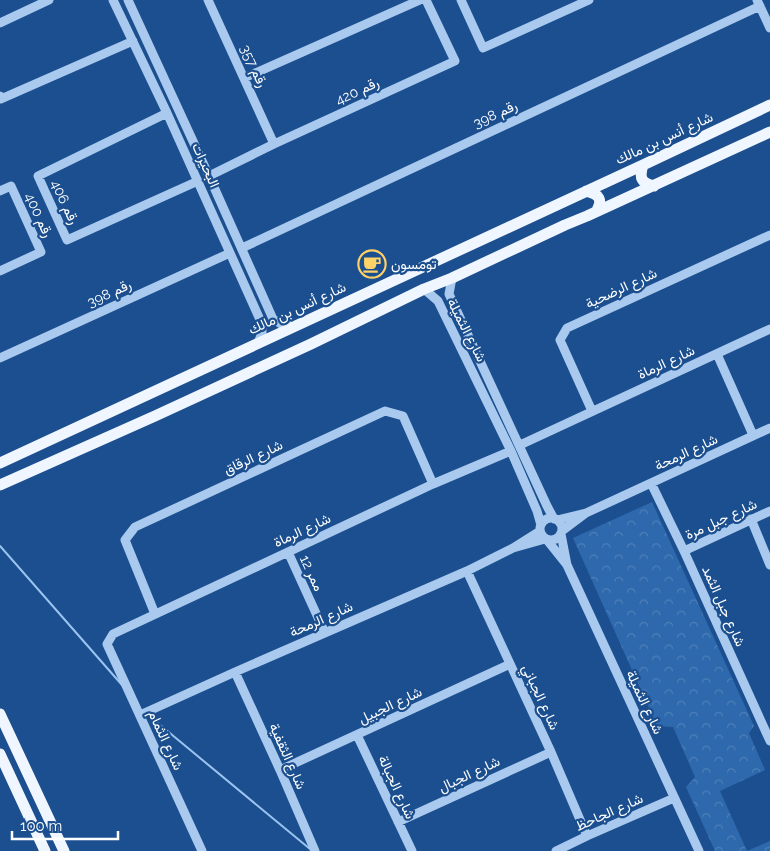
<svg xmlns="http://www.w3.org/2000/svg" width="770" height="851" font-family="Raleway,Vazirmatn,sans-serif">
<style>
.park{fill:url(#park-crowns)}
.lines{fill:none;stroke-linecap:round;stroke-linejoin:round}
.stream{stroke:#9cc4f0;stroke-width:2}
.minor{stroke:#a9c9ee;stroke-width:9}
.major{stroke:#f0f6ff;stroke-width:11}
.labels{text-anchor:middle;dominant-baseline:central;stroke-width:4.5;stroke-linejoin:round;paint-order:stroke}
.street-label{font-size:14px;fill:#fff;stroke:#1b4f8f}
.poi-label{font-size:14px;fill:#fff;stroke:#1b4f8f;text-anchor:start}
</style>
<defs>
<pattern id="park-crowns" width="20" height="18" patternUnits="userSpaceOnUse" patternTransform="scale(1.25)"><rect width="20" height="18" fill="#2e69ad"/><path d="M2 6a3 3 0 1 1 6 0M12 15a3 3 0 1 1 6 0" fill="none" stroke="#4d80b9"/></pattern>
</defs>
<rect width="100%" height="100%" fill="#1b4f8f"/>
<!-- park -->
<path class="park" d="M 652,502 L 754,726 L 749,733 L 765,770 L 720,791 L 747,851 L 770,841 L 770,851 L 715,851 L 686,787 L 695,777 L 673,727 L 657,726 L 573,538 Z"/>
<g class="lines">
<!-- stream -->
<path class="stream" d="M 0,546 L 122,685
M 148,715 L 310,849"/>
<!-- minor -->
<path class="minor" d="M 113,0 L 167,113 L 262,324 L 262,333 L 258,343
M 128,0 L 209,176 L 273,319 L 281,324 L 296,326
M 208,0 L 274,144
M 461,0 L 483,48 L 589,0
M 757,0 L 770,28
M 0,23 L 49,0
M 244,78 L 420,0
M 0,96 L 1,99 L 133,41
M 167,113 L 38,176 L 67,240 L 198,181
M 209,176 L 274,144 L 455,61 L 426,0
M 0,191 L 11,186 L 41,252 L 0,271
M 242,248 L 760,6
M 452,278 L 449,294 L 547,506 L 554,519
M 424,289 L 438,301 L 511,451 L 537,511 L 541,525
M 717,354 L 753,435
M 0,358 L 230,253
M 592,411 L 560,340 L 567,328 L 770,235
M 520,445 L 770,329
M 651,483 L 684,551 L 770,741
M 586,513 L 770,428
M540 529a11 11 0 1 1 22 0a11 11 0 1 1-22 0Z
M 751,519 L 770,565
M 557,520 L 586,513 L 562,531
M 540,531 L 513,548 L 545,539
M 547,540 L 567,565 L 561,534
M 684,551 L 770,511
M 288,552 L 325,633
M 567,565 L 699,851
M 467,571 L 551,752 L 587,836
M 155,614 L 125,540 L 135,527 L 385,411 L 403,416 L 433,484
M 235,672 L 280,770 L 315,851
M 140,715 L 235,672 L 467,571 L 513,548
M 357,735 L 412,851
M 280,770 L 510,664
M 398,822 L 551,752
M 202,851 L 107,644 L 113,634 L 433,484 L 511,451
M 556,851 L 587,836 L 674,798"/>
<!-- major -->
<path class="major" d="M 643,165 C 639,178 641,183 654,186
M 586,191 C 600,194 603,200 596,212
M 0,463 L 643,165 L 770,105
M 0,485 L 155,416 L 311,344 L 424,289 L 452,278 L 565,225 L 587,216 L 770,132
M 0,714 L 64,851
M 0,754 L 45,851"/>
</g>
<!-- icons -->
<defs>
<g id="cafe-ring" transform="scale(1.4375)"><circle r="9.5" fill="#1b4f8f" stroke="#ffd166" stroke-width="1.5"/><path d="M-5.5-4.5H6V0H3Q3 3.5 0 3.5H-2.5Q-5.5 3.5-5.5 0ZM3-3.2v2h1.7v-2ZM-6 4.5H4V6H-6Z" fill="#ffd166"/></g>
</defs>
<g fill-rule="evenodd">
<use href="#cafe-ring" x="372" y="264"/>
</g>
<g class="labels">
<!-- street labels -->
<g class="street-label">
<text transform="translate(254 66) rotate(65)">رقم 357</text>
<text transform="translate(357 91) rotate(-25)">رقم 420</text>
<text transform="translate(495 114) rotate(-25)">رقم 398</text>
<text transform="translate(664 138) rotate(-25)">شارع أنس بن مالك</text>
<text transform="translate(206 165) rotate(66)">البحيرات</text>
<text transform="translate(65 202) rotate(65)">رقم 406</text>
<text transform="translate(39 215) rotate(65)">رقم 400</text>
<text transform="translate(621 288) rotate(-25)">شارع الرضحية</text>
<text transform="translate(109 293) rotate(-25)">رقم 398</text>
<text transform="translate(297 308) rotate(-25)">شارع أنس بن مالك</text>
<text transform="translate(467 330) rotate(63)">شارع الثميلة</text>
<text transform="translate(666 362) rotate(-25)">شارع الرماة</text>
<text transform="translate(686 452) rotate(-25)">شارع الرمحة</text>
<text transform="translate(253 457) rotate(-25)">شارع الرقاق</text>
<text transform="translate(721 519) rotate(-25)">شارع جبل مرة</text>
<text transform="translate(302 530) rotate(-25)">شارع الرماة</text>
<text transform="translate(312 573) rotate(65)">ممر 12</text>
<text transform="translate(724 606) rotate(66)">شارع جبل الثمد</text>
<text transform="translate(321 619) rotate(-24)">شارع الرمحة</text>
<text transform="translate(541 697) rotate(65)">شارع الجباني</text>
<text transform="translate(645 702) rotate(65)">شارع الثميلة</text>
<text transform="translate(390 705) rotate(-25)">شارع الجبيل</text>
<text transform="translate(166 740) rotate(65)">شارع الثمام</text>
<text transform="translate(288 756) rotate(66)">شارع الثقفية</text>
<text transform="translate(469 774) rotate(-25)">شارع الجبال</text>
<text transform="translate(397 787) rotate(65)">شارع الجبالة</text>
<text transform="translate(609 812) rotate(-24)">شارع الجاحظ</text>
</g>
<!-- poi labels -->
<g class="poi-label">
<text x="391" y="264">تومسون</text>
</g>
</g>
<!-- scale -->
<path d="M12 831v8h106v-8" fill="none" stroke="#ffffff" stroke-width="2.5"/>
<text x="20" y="831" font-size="15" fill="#ffffff" stroke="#1b4f8f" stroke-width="4" paint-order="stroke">100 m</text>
</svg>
